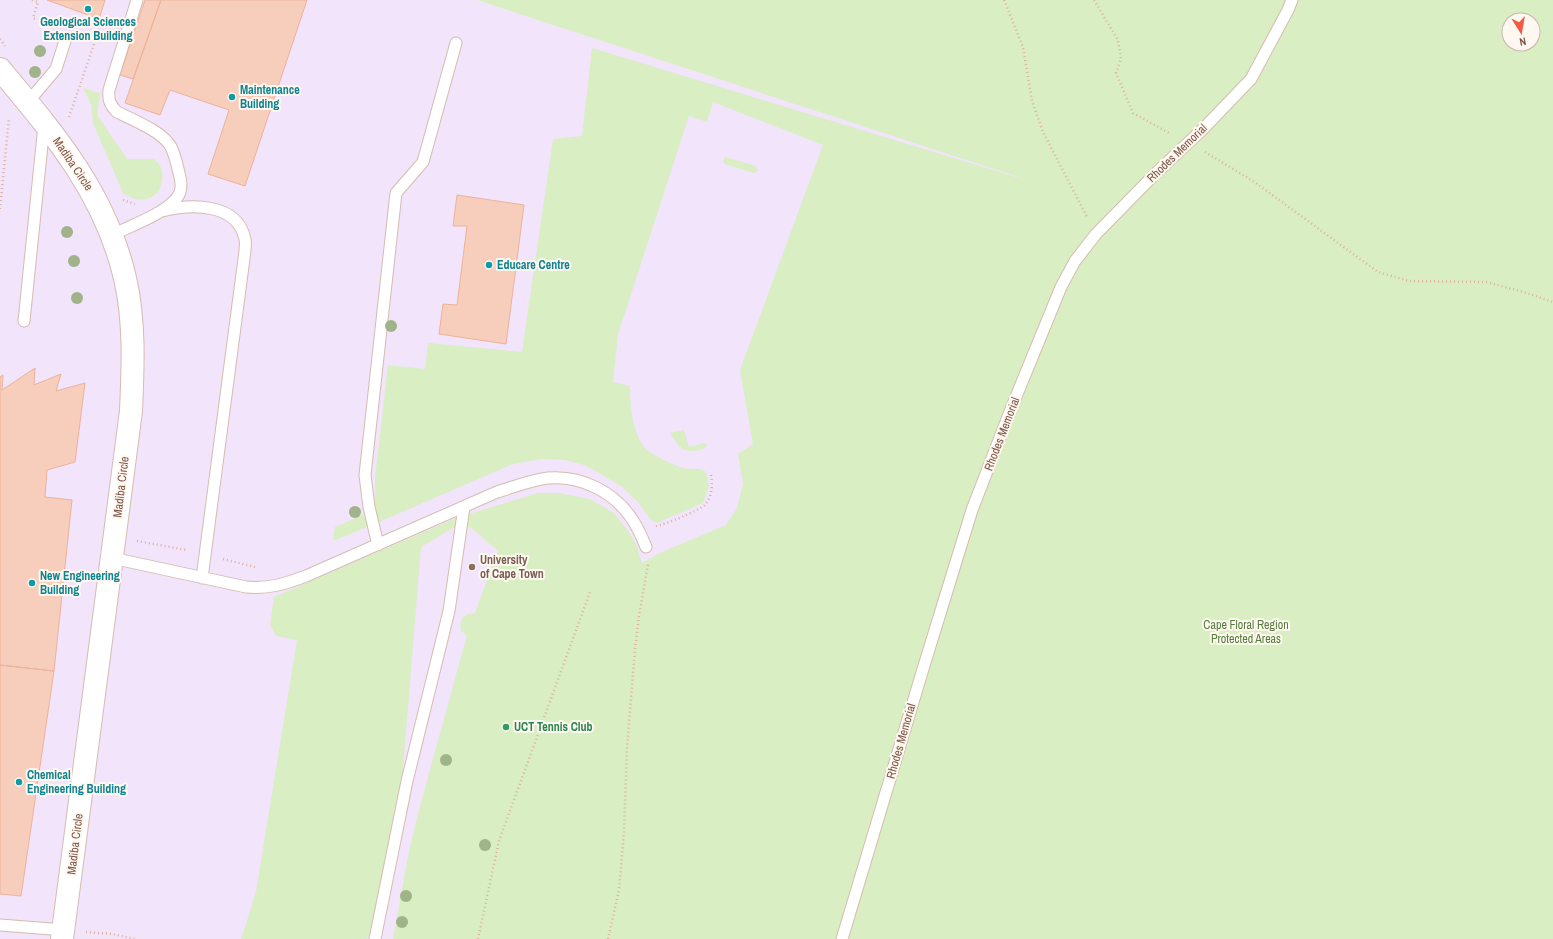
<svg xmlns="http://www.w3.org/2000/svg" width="1553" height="939" font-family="'Archivo Narrow',sans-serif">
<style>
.education{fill:#f1e4fb}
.green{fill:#d9eec3;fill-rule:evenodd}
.building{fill:#f7cebc;stroke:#ecb29a}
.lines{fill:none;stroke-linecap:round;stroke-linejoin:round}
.service-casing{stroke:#d5bcae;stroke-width:13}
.minor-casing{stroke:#d5bcae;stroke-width:24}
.path{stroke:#ddb19e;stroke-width:2.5;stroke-dasharray:1 3;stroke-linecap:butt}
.service{stroke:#fff;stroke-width:11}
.minor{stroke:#fff;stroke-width:22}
.tree{fill:#a0b389}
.culture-dot{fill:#0f9aa8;stroke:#fff8f0;stroke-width:1.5}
.education-dot{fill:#8d6e63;stroke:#fff8f0;stroke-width:1.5}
.leisure-dot{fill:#2e9e5b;stroke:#fff8f0;stroke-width:1.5}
.labels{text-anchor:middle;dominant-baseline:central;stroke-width:4;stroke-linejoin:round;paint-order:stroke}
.culture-label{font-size:12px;font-weight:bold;fill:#0d838f;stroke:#fff8f0;text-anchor:start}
.street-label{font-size:12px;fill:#7c5648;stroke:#fff8f0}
.education-label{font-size:12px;font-weight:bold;fill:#785e54;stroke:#fff8f0;text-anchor:start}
.park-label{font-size:12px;fill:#547d3c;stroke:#fff8f0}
.leisure-label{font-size:12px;font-weight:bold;fill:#27864d;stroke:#fff8f0;text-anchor:start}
</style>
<rect width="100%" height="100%" fill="#fef4e7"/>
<!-- education -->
<path class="education" d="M 0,0 L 477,0 L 1073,194 L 814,939 L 0,939 Z"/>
<!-- green -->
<path class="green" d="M 477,0 L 1553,0 L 1553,939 L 393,939 L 409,851 L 419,810 L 467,635 L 461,631 C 459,620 463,613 475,613 L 498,551 L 470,527 L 453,528 L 421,547 L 402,781 L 369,937 L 366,939 L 241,939 L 256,892 L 297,640 L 276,636 L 270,625 L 274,597 L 456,518 L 538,493 L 559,493 L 590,499 L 614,513 L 629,532 L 637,546 L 642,563 L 662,552 L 726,525 L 737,508 L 743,484 L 738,454 L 753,444 L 740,370 L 823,145 L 713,102 L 707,122 L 689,116 L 618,334 L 613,382 L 630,386 C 630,405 632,432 645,448 C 648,453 676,466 683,468 C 691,470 700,467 706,472 L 709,486 L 703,503 L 657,523 L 650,519 L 638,502 L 621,486 L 599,473 L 584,465 L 565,460 L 542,459 L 513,464 L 379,522 L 375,512 L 375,479 L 388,365 L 425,369 L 428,343 L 522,352 L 553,139 L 582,136 L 592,48 L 1043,185 ZM 1509,20 L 1533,20 L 1533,44 L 1509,44 Z
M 83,88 L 100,93 L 97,115 L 127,159 L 154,159 C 174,173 157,216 123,193 L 93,123 L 91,104 Z
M 725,157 L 756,166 L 758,171 L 753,173 L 725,164 L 723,162 Z
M 684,430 L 689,447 L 705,443 L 707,445 L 706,448 C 684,455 681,450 670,433 Z
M 365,514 L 367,527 L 333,541 L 335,527 Z"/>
<!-- building -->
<path class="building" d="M 47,0 L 105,0 L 99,19 Z
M 145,0 L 161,0 L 133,79 L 120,75 Z
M 161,0 L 307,0 L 245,186 L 208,174 L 229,110 L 170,90 L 160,115 L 125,103 Z
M 457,195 L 524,205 L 506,344 L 439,334 L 443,304 L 457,305 L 467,226 L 453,226 Z
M 35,368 L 34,385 L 61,374 L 56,391 L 85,383 L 75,462 L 47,470 L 45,497 L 72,500 L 54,671 L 0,665 L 0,377 L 3,375 L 2,390 Z
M 0,665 L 54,671 L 21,896 L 0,894 Z"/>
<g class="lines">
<!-- service casing -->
<g class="service-casing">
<path id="service" d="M 28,102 L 56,69 L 65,41
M 162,211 C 190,204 237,202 245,239 C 246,243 245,247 245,251 L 202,578
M 112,235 C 130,226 161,215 174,201 C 183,193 182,183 179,173 C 177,164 175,155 171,147 C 162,131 133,120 117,112 C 110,105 108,100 109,90 L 137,0
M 24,321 L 44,125
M 378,545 L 369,507 L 365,475 L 396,193 L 423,162 L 456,43
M 112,558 L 246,587 C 269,589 285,584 306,576 L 497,492 C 514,487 530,480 548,478 C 581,475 614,492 632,519 C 638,528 642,537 646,547
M 0,925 L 64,930
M 375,939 L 407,781 L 449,611 L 464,507
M 842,939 L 923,669 L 972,510 L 1011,409 L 1061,287 L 1075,261 L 1096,234 L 1156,173 L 1204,128 L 1251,79 L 1288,10 L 1292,0"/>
</g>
<!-- minor casing -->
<g class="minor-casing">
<path id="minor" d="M 0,69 C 55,135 105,193 125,278 C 135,321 133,367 131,411 L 62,939"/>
</g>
<!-- path -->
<path class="path" d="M 32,0 L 38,2 L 33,18 L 35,19
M 1004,0 L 1023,47 L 1032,101 L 1043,132 L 1087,217
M 1094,0 L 1118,40 L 1121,59 L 1116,73 L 1133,113 L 1171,134
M 0,39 L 5,46
M 69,117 L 101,24 L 109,27
M 1205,152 L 1253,181 L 1378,272 L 1409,281 L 1486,282 L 1527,293 L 1553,302
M 123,200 L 135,204
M 0,209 L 9,118
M 656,526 C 664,525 700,510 705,505 C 712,497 713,484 711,475
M 137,541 L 187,550
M 223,559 L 255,567
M 86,932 L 112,934 L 135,939
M 478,939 L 499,841 L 590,592
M 608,939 L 619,890 L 624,832 L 627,748 L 635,649 L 639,616 L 648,564"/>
<!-- service -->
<use href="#service" class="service"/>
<!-- minor -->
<use href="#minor" class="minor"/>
</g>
<!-- trees -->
<g class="tree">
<circle cx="40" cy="51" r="6"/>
<circle cx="35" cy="72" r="6"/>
<circle cx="67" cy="232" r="6"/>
<circle cx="74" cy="261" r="6"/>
<circle cx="77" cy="298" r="6"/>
<circle cx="391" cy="326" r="6"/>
<circle cx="355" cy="512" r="6"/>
<circle cx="446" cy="760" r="6"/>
<circle cx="485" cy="845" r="6"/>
<circle cx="406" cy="896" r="6"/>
<circle cx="402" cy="922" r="6"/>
</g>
<!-- markers -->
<g class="culture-dot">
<circle cx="88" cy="9" r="4"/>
<circle cx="232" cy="97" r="4"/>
<circle cx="489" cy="265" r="4"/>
<circle cx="32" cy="583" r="4"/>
<circle cx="19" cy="782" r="4"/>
</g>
<circle class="education-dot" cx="472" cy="567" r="4"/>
<circle class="leisure-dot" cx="506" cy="727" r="4"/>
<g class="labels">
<!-- culture labels -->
<g class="culture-label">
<text x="88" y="22" text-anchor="middle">Geological Sciences<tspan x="88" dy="14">Extension Building</tspan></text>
<text x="240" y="90">Maintenance<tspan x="240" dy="14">Building</tspan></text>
<text x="497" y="265">Educare Centre</text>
<text x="40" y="576">New Engineering<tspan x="40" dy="14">Building</tspan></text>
<text x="27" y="775">Chemical<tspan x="27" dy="14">Engineering Building</tspan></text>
</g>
<!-- street labels -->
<g class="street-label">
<text transform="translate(1177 153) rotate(-44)">Rhodes Memorial</text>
<text transform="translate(73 164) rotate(56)">Madiba Circle</text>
<text transform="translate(1002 434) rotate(-69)">Rhodes Memorial</text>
<text transform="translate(121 487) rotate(-83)">Madiba Circle</text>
<text transform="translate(901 741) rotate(-74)">Rhodes Memorial</text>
<text transform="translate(75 844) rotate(-83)">Madiba Circle</text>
</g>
<!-- education labels -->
<g class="education-label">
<text x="480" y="560">University<tspan x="480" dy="14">of Cape Town</tspan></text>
</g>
<!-- park labels -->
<g class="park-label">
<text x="1246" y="625">Cape Floral Region<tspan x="1246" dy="14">Protected Areas</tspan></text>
</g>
<!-- leisure labels -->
<g class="leisure-label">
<text x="514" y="727">UCT Tennis Club</text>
</g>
</g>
<!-- north arrow -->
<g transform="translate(1521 32) rotate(169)"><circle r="19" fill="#fff8f0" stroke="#cbb7ad"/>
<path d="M0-3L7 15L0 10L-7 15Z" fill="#f45941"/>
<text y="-6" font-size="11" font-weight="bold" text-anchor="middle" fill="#7c5648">N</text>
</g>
</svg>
